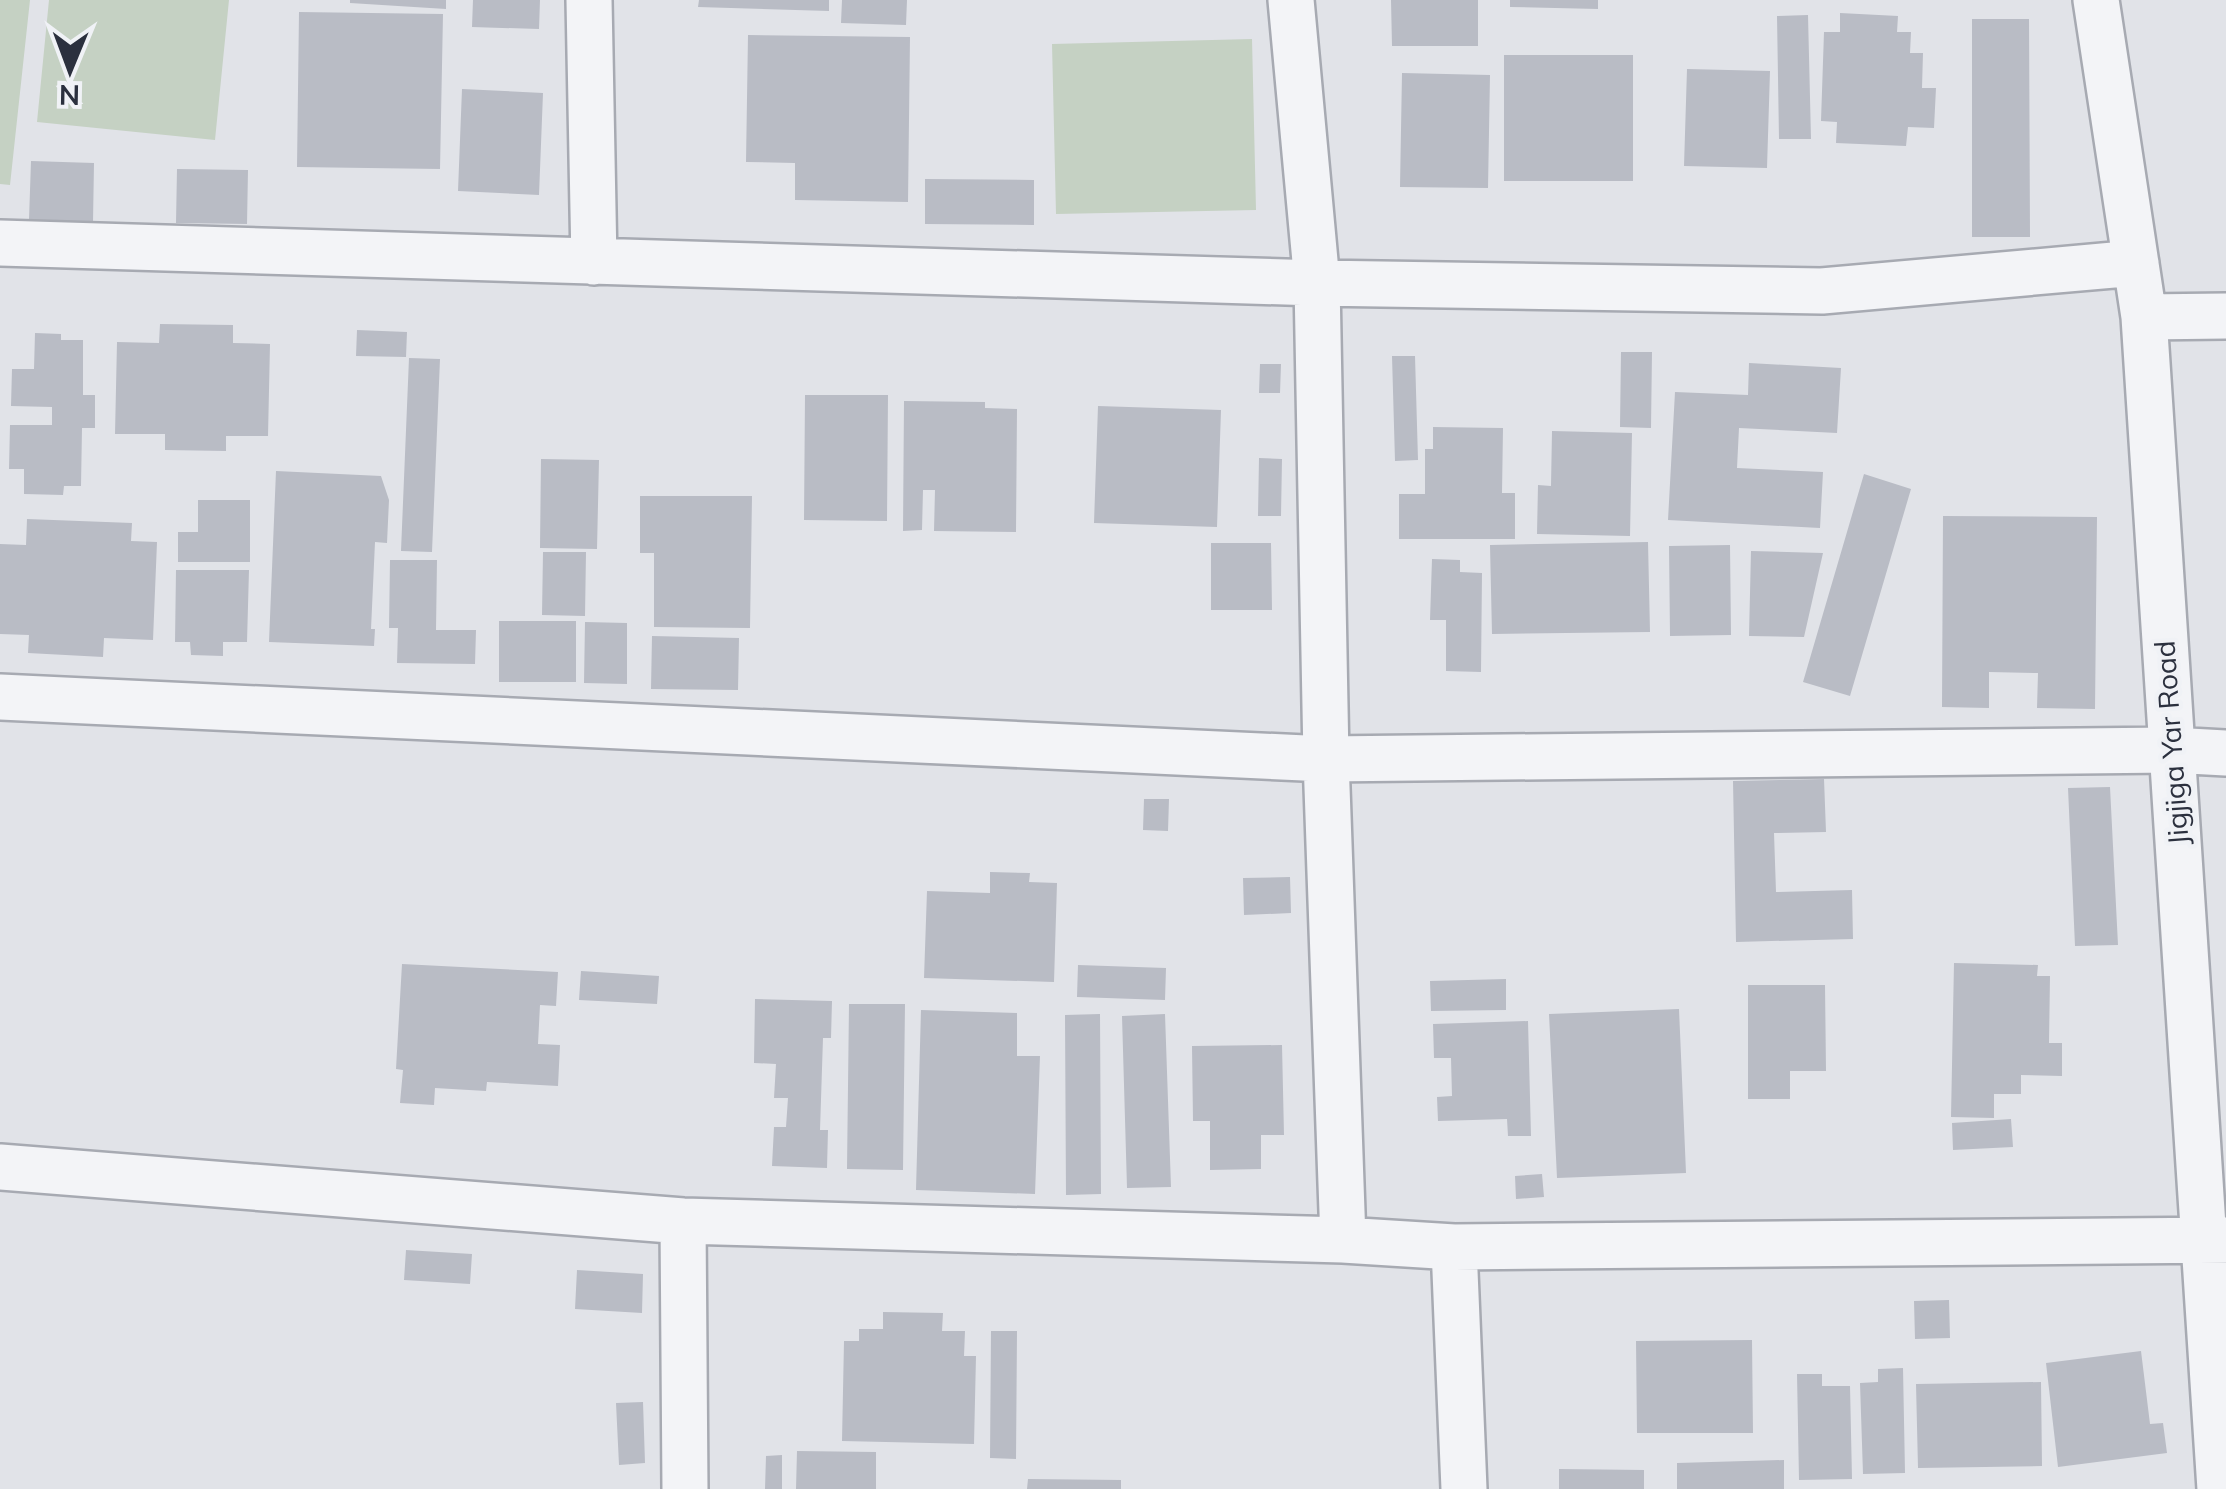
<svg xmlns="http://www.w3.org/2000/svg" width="2226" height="1489" font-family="Mulish,sans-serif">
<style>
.green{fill:#c5d1c3}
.building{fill:#b9bcc5}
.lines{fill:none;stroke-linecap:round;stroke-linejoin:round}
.minor-casing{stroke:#a7aab2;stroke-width:50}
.minor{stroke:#f3f4f7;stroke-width:45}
.labels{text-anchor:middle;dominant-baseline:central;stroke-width:9;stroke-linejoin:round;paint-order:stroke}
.street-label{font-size:28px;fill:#2b303e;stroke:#f0f2f6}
</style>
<rect width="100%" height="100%" fill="#e1e3e8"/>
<!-- green -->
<path class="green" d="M 0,0 L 30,0 L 10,185 L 0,184 Z
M 49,0 L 229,0 L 215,140 L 37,122 Z
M 1252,39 L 1256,210 L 1056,214 L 1052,44 Z"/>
<!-- building -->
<path class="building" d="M 350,0 L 446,0 L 446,9 L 350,3 Z
M 473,0 L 540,0 L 539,29 L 472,27 Z
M 699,0 L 829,0 L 829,11 L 698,7 Z
M 842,0 L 907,0 L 906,25 L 841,23 Z
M 1391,0 L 1478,0 L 1478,46 L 1392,46 Z
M 1510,0 L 1598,0 L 1598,9 L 1510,7 Z
M 299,12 L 443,14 L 440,169 L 297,167 Z
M 1840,13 L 1898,16 L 1897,32 L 1911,32 L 1910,53 L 1923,53 L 1922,88 L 1936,88 L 1934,128 L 1908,127 L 1906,146 L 1836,143 L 1837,122 L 1821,121 L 1824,32 L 1840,32 Z
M 1808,15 L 1811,139 L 1779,139 L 1777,16 Z
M 1972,19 L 2029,19 L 2030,237 L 1972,237 Z
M 748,35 L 910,37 L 908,202 L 795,200 L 795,163 L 746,162 Z
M 1504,55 L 1633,55 L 1633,181 L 1504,181 Z
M 1687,69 L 1770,71 L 1767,168 L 1684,166 Z
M 1402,73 L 1490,75 L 1488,188 L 1400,187 Z
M 462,89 L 543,93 L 539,195 L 458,191 Z
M 31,161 L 94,163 L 93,222 L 29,220 Z
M 177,169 L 248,170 L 247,224 L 176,223 Z
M 925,179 L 1034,180 L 1034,225 L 925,224 Z
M 160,324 L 233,325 L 233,343 L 270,344 L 268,436 L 226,436 L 226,451 L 165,450 L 165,434 L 115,434 L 117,342 L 159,343 Z
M 357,330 L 407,332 L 406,357 L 356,356 Z
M 35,333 L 61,334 L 61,340 L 83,340 L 83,395 L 95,395 L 95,428 L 82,428 L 81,486 L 64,486 L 63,495 L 24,494 L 24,469 L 9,469 L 10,425 L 52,425 L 52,407 L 11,406 L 12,369 L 34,369 Z
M 1621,352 L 1652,352 L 1651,428 L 1620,427 Z
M 1392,356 L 1415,356 L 1418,460 L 1395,461 Z
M 409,358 L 440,359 L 432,552 L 401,551 Z
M 1749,363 L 1841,368 L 1837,433 L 1739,428 L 1737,468 L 1823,472 L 1820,528 L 1668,520 L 1675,392 L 1748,395 Z
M 1260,364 L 1281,364 L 1280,393 L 1259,393 Z
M 805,395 L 888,395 L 887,521 L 804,520 Z
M 904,401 L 985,402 L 985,408 L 1017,409 L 1016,532 L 934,531 L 935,490 L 923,490 L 922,530 L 903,531 Z
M 1098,406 L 1221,410 L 1217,527 L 1094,523 Z
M 1433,427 L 1503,428 L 1502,493 L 1515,493 L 1515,539 L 1399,539 L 1399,494 L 1425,494 L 1425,449 L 1433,449 Z
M 1552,431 L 1632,433 L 1630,536 L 1537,534 L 1538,485 L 1551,486 Z
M 1259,458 L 1282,459 L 1281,516 L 1258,516 Z
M 541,459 L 599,460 L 597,549 L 540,548 Z
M 276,471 L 381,476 L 389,500 L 387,543 L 375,542 L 371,629 L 375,629 L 374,646 L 269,642 Z
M 1864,474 L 1911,489 L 1850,696 L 1803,682 Z
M 640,496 L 752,496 L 750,628 L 654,627 L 654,553 L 640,553 Z
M 198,500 L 250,500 L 250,562 L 178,562 L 178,532 L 198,532 Z
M 1943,516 L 2097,517 L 2095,709 L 2037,708 L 2038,673 L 1989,672 L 1989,708 L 1942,707 Z
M 27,519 L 132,523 L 131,541 L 157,542 L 153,640 L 104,638 L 103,657 L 28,653 L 29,635 L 0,634 L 0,544 L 26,545 Z
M 1648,542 L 1650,632 L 1492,634 L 1490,545 Z
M 1211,543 L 1271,543 L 1272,610 L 1211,610 Z
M 1730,545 L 1731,635 L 1670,636 L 1669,546 Z
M 1751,551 L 1823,553 L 1804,637 L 1749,636 Z
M 543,552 L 586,552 L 585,616 L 542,615 Z
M 1432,559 L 1460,560 L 1460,572 L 1482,573 L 1481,672 L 1446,671 L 1446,620 L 1430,620 Z
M 390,560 L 437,560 L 436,630 L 476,630 L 475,664 L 397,663 L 398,628 L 389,628 Z
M 176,570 L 249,570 L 247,642 L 223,642 L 223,656 L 191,655 L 190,642 L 175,642 Z
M 499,621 L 576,621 L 576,682 L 499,682 Z
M 585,622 L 627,623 L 627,684 L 584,683 Z
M 652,636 L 739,638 L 738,690 L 651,689 Z
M 1824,779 L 1826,832 L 1774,833 L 1776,892 L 1852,890 L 1853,939 L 1736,942 L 1733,781 Z
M 2110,787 L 2118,945 L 2075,946 L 2068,788 Z
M 1144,799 L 1169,799 L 1168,831 L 1143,830 Z
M 990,872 L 1030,873 L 1029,882 L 1057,883 L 1054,982 L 924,978 L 927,891 L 990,893 Z
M 1290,877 L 1291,913 L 1244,915 L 1243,878 Z
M 1954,963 L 2038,965 L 2037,976 L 2050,976 L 2049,1043 L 2062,1043 L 2062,1076 L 2021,1075 L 2021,1094 L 1994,1094 L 1994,1118 L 1951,1117 Z
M 402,964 L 558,972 L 556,1006 L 540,1005 L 538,1044 L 560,1045 L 558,1086 L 487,1082 L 486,1091 L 435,1088 L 434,1105 L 400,1103 L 403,1070 L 396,1069 Z
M 1078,965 L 1166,968 L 1165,1000 L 1077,997 Z
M 581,971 L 659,976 L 657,1004 L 579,1000 Z
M 1506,979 L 1506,1010 L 1431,1011 L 1430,981 Z
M 1748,985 L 1825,985 L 1826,1071 L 1790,1071 L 1790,1099 L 1748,1099 Z
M 755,999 L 832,1001 L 831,1038 L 823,1038 L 820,1130 L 828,1130 L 827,1168 L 772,1166 L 774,1127 L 786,1127 L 788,1098 L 774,1098 L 776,1064 L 754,1063 Z
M 849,1004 L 905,1004 L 903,1170 L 847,1169 Z
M 1679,1009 L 1686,1173 L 1557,1178 L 1549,1014 Z
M 921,1010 L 1017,1013 L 1017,1056 L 1040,1056 L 1035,1194 L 916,1190 Z
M 1100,1014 L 1101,1194 L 1066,1195 L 1065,1015 Z
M 1165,1014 L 1171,1187 L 1127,1188 L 1122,1016 Z
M 1528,1021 L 1531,1136 L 1508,1136 L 1507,1119 L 1438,1121 L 1437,1097 L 1452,1096 L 1451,1058 L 1434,1058 L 1433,1024 Z
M 1282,1045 L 1284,1135 L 1261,1135 L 1261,1169 L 1210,1170 L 1210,1121 L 1193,1121 L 1192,1046 Z
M 2011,1119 L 2013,1147 L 1953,1150 L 1952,1123 Z
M 1542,1174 L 1544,1197 L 1516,1199 L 1515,1176 Z
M 406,1250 L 472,1254 L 470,1284 L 404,1280 Z
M 577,1270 L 643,1274 L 642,1313 L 575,1309 Z
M 1949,1300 L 1950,1338 L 1915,1339 L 1914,1301 Z
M 883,1312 L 943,1313 L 942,1331 L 965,1331 L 964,1356 L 976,1356 L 974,1444 L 842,1441 L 844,1341 L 859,1341 L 859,1329 L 883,1329 Z
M 991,1331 L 1017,1331 L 1016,1459 L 990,1458 Z
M 1752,1340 L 1753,1433 L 1637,1433 L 1636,1341 Z
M 2141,1351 L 2150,1424 L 2163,1423 L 2167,1453 L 2058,1467 L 2046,1363 Z
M 1903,1368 L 1905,1473 L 1863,1474 L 1860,1383 L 1878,1382 L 1878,1369 Z
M 1797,1374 L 1822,1374 L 1822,1386 L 1850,1386 L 1852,1479 L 1799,1480 Z
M 2041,1382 L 2042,1466 L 1918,1468 L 1916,1384 Z
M 643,1402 L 645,1463 L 619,1465 L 616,1403 Z
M 797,1451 L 876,1452 L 876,1489 L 796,1489 Z
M 782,1455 L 782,1489 L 765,1489 L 766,1456 Z
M 1784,1460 L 1784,1489 L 1677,1489 L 1677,1463 Z
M 1559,1469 L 1644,1470 L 1644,1489 L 1559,1489 Z
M 1028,1479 L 1121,1480 L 1121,1489 L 1027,1489 Z"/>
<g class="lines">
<!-- minor casing -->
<g class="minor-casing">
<path id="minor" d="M 589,0 L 594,262
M 1291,0 L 1317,283 L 1326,759 L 1343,1240
M 2096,0 L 2144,317 L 2220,1489
M 0,243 L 1317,283 L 1822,291 L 2136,263
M 2144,317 L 2226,316
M 0,697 L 1326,759 L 2171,750 L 2226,753
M 0,1167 L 683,1221 L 1343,1240 L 1454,1247 L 2226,1240
M 683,1221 L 685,1489
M 1454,1247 L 1464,1489"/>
</g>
<!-- minor -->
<use href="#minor" class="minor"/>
</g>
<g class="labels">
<!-- street labels -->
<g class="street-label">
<text transform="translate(2171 743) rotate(-94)">Jigjiga Yar Road</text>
</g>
</g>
<!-- north arrow -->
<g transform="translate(70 70) rotate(181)" stroke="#f0f2f6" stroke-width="8" paint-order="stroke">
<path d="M0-8L18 38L0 25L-18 38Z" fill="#2b303e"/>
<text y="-15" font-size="28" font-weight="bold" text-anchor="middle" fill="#2b303e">N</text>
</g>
</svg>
